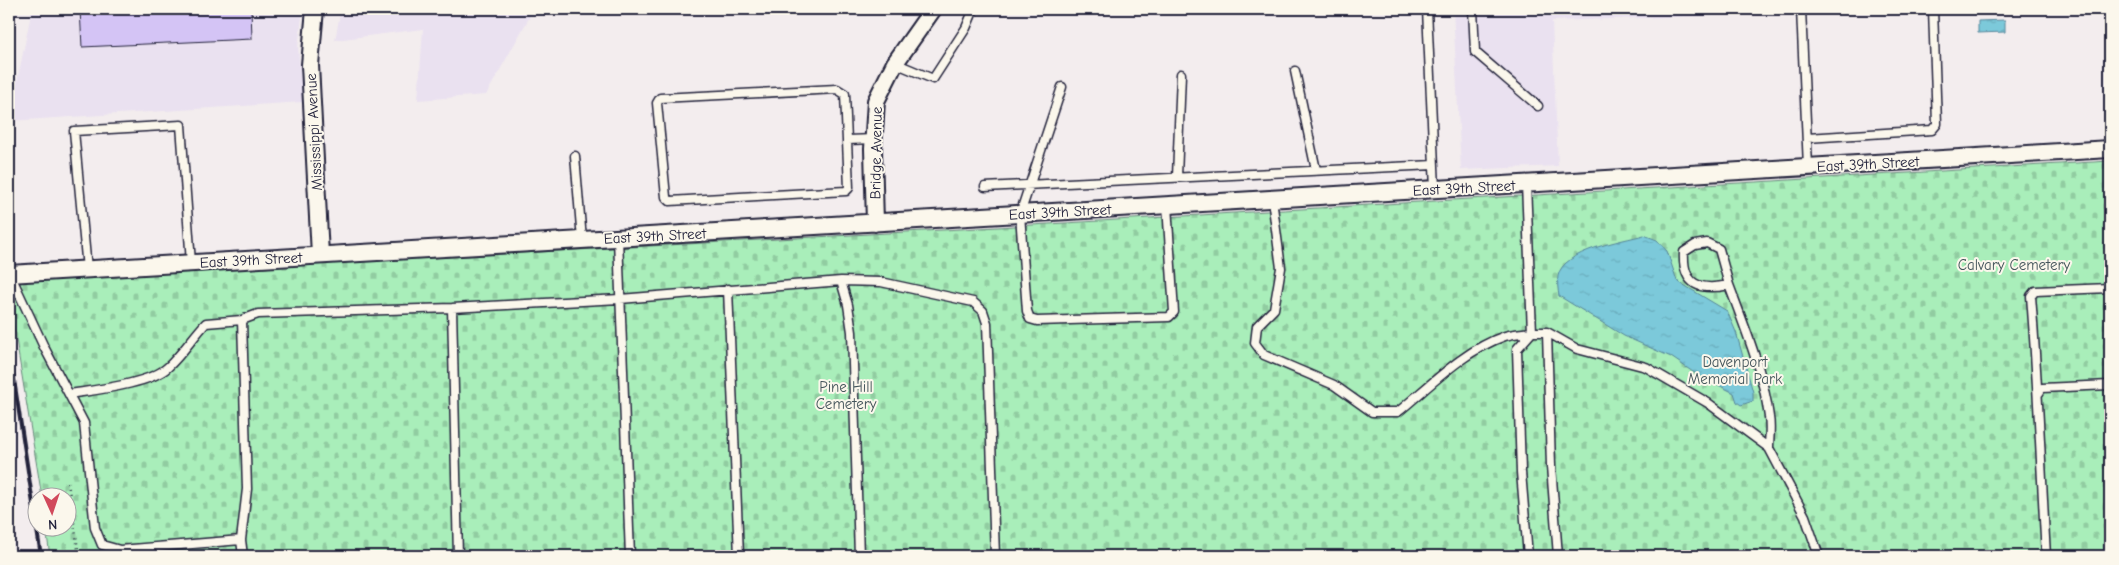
<svg xmlns="http://www.w3.org/2000/svg" width="2119" height="565" font-family="'Comic Neue',sans-serif">
<style>
.built{fill:#eae1f0}
.cemetery{fill:url(#cemetery-stones);stroke:#66887a}
.water{fill:url(#water-ripples);stroke:#57869a}
.building{fill:#d4c4f5;stroke:#22223b}
.lines{fill:none;stroke-linecap:round;stroke-linejoin:round}
.lane-casing{stroke:#22223b;stroke-width:11}
.street-casing{stroke:#22223b;stroke-width:20}
.path{stroke:#22223b;stroke-width:2.5;stroke-dasharray:1 4;stroke-linecap:butt}
.lane{stroke:#fbf7ec;stroke-width:8}
.street{stroke:#fbf7ec;stroke-width:16}
.rail{stroke:#22223b;stroke-width:4}
.labels{text-anchor:middle;dominant-baseline:central;stroke-width:4;stroke-linejoin:round;paint-order:stroke}
.street-label{font-size:15px;fill:#22223b;stroke:#fbf7ec}
.park-label{font-size:15px;fill:#44555b;stroke:#fbf7ec}
</style>
<defs>
<pattern id="cemetery-stones" width="16" height="16" patternUnits="userSpaceOnUse" patternTransform="scale(1.25)"><rect width="16" height="16" fill="#a9eeba"/><path d="M2 7V4a2 2 0 0 1 4 0v3zM10 15v-3a2 2 0 0 1 4 0v3z" fill="#91cca1"/></pattern>
<pattern id="water-ripples" width="26" height="14" patternUnits="userSpaceOnUse" patternTransform="scale(1.25)"><rect width="26" height="14" fill="#7bc9da"/><path d="M2 4q2-2 4 0t4 0M15 11q2-2 4 0t4 0" fill="none" stroke="#6aacbc"/></pattern>
</defs>
<rect width="100%" height="100%" fill="#f3edee"/>
<filter id="ink" filterUnits="userSpaceOnUse"><feTurbulence type="fractalNoise" baseFrequency=".02" numOctaves="2"/><feDisplacementMap in="SourceGraphic" scale="10" xChannelSelector="R" yChannelSelector="G"/><feConvolveMatrix kernelMatrix="1 2 1 2 8 2 1 2 1" color-interpolation-filters="sRGB"/></filter>
<g filter="url(#ink)">
<!-- built -->
<path class="built" d="M 32,9 L 303,9 L 298,47 L 303,102 L 9,121 Z
M 341,9 L 534,9 L 486,95 L 418,100 L 423,29 L 335,40 Z
M 1453,9 L 1761,9 L 1762,14 L 1552,21 L 1558,166 L 1461,170 Z"/>
<!-- cemetery -->
<path class="cemetery" d="M 2110,161 L 2110,556 L 50,556 L 46,528 L 68,528 L 68,498 L 42,497 L 9,297 L 9,281 L 998,227 Z"/>
<!-- water -->
<path class="water" d="M 2005,20 L 2005,32 L 1978,33 L 1978,21 Z
M 1644,235 L 1657,240 L 1667,251 L 1677,281 L 1727,311 L 1736,332 L 1753,392 L 1753,401 L 1741,405 L 1737,402 L 1734,393 L 1693,372 L 1671,357 L 1624,336 L 1559,296 C 1558,290 1557,282 1558,276 C 1563,250 1622,241 1644,235 Z"/>
<!-- building -->
<path class="building" d="M 80,9 L 251,9 L 252,39 L 82,47 Z"/>
<g class="lines">
<!-- lane casing -->
<g class="lane-casing">
<path id="lane" d="M 1427,9 L 1435,189
M 1473,9 L 1475,52 L 1538,106
M 1801,9 L 1808,167
M 895,63 L 933,79 L 966,28 L 974,9
M 1295,71 L 1316,170
M 1062,87 L 1020,214 L 1027,311 L 1030,319 L 1037,321 L 1169,317 L 1174,312 L 1167,205
M 837,89 L 845,94 L 849,188 L 846,191 L 670,201 L 666,197 L 657,103 L 660,98 Z
M 1807,138 L 1932,130 L 1937,124 L 1933,9
M 848,140 L 874,139
M 575,156 L 582,240
M 1177,177 L 1181,74
M 985,187 L 1434,165
M 1272,199 L 1281,268 L 1274,309 L 1257,326 L 1255,343 L 1264,355 L 1334,385 L 1372,412 L 1398,412 C 1431,385 1464,350 1505,336 C 1514,333 1524,333 1532,332 L 1526,184
M 618,238 L 630,556
M 1707,243 L 1719,249 L 1729,285 C 1700,291 1682,286 1684,252 L 1695,245 Z
M 87,269 L 74,131 L 181,125 L 191,263
M 10,274 L 44,347 L 84,423 L 95,528 L 102,545 L 120,550 L 241,540
M 841,281 L 848,305 L 852,332 L 859,556
M 1729,285 C 1745,328 1763,371 1769,417 C 1771,427 1769,438 1769,448
M 728,289 L 739,556
M 452,308 L 458,556
M 1547,332 L 1551,466 L 1558,556
M 2039,393 L 2042,388 L 2110,385
M 70,394 C 94,390 150,384 168,367 C 182,354 193,337 206,323 L 242,320
M 243,556 L 241,540 L 247,489 L 242,320 L 258,314 L 452,308 L 620,299 L 841,281 L 881,282 L 973,302 L 983,311 L 987,323 L 995,556
M 1528,556 L 1521,472 L 1517,349 L 1532,332 L 1547,332 L 1577,349 L 1646,367 L 1708,403 L 1769,448 L 1805,516 L 1819,556
M 2046,556 C 2041,469 2038,383 2031,296 L 2035,291 L 2110,288"/>
</g>
<!-- street casing -->
<g class="street-casing">
<path id="street" d="M 315,9 L 310,65 L 320,255
M 875,223 L 873,149 L 876,101 L 895,63 L 933,9
M 9,274 L 2110,149"/>
</g>
<!-- path -->
<path class="path" d="M 68,483 L 79,556"/>
<!-- lane -->
<use href="#lane" class="lane"/>
<!-- street -->
<use href="#street" class="street"/>
<!-- rail -->
<path class="rail" d="M 9,347 L 41,556"/>
</g>
</g>
<g class="labels">
<!-- street labels -->
<g class="street-label">
<text transform="translate(314 132) rotate(-93)">Mississippi Avenue</text>
<text transform="translate(876 153) rotate(-89)">Bridge Avenue</text>
<text transform="translate(1868 164) rotate(-3)">East 39th Street</text>
<text transform="translate(1464 188) rotate(-3)">East 39th Street</text>
<text transform="translate(1060 212) rotate(-3)">East 39th Street</text>
<text transform="translate(655 236) rotate(-3)">East 39th Street</text>
<text transform="translate(251 260) rotate(-3)">East 39th Street</text>
</g>
<!-- park labels -->
<g class="park-label">
<text x="2014" y="265">Calvary Cemetery</text>
<text x="1735" y="362">Davenport<tspan x="1735" dy="17">Memorial Park</tspan></text>
<text x="846" y="387">Pine Hill<tspan x="846" dy="17">Cemetery</tspan></text>
</g>
</g>
<!-- margin -->
<rect width="2119" height="565" fill="none" stroke="#fbf7ec" stroke-width="30"/>
<rect x="15" y="15" width="2089" height="535" fill="none" stroke="#22223b" stroke-width="2" filter="url(#ink)"/>
<!-- north arrow -->
<g transform="translate(52 512) rotate(177)"><circle r="24" fill="#fbf7ec" stroke="#a4a2a5"/>
<path d="M0-4L9 19L0 12L-9 19Z" fill="#d1495b"/>
<text y="-8" font-size="14" font-weight="bold" text-anchor="middle" fill="#22223b">N</text>
</g>
</svg>
